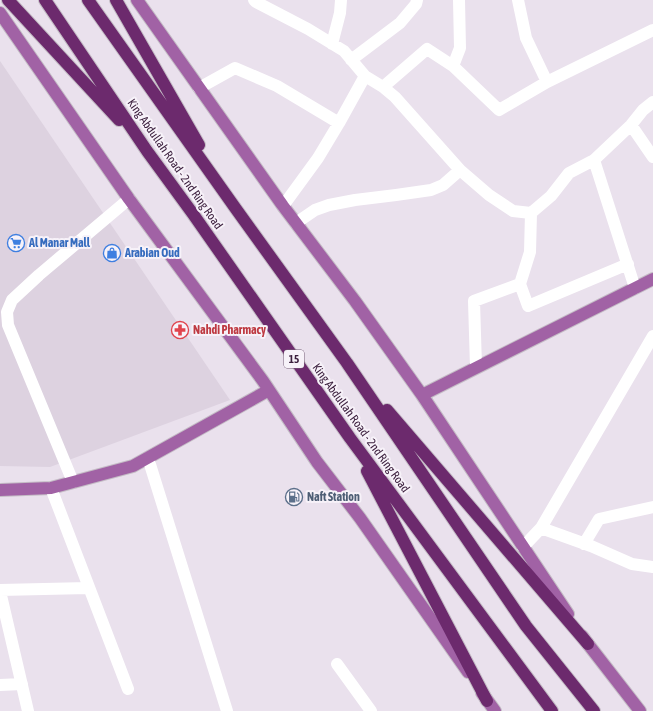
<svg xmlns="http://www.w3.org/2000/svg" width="653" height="711" font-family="'Asap Condensed',sans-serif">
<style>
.built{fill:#ddd2e0}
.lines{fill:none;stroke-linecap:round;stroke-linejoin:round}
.major-casing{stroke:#c4bcc5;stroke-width:14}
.highway-casing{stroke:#c4bcc5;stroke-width:14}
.minor{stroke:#fff;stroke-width:12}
.major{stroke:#a162a5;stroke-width:12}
.highway{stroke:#6c2a6d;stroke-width:12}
.labels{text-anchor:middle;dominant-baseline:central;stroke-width:4;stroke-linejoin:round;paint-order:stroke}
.shield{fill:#f7f2f9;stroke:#745f76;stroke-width:1}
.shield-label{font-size:11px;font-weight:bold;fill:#3c203e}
.street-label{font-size:12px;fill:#3c203e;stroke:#f7f2f9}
.shop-label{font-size:12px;font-weight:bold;fill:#366cbe;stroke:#f7f2f9;text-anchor:start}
.health-label{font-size:12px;font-weight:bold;fill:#be3a42;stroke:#f7f2f9;text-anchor:start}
.service-label{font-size:12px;font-weight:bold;fill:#4e5e75;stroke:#f7f2f9;text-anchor:start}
</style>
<rect width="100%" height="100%" fill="#eae1ed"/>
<!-- built -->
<path class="built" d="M 0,61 L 230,400 L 50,467 L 0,466 Z"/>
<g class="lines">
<!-- major casing -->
<g class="major-casing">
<path id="major" d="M 137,0 L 283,206 L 355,301 L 422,395 L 568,614
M 0,13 L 129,199 L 263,381 L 317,462 L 360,518 L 468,672
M 422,395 L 653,279
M 0,490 L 51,488 L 133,466 L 269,390
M 582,636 L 588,644 L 640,711
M 482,693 L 495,711"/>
</g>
<!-- highway casing -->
<g class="highway-casing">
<path id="highway" d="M 8,0 L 119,120
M 45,0 L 147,151 L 193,214 L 350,438 L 552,711
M 88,0 L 236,209 L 347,363 L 526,626 L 594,711
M 116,0 L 199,145
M 387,410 L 588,644
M 367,471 L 487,701"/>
</g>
<!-- minor -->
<path class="minor" d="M 254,0 L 256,2 L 308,29 L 344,51 L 365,76 L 383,87 L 395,97 L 460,170 L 489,195 L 513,211 L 531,213 L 551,196 L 569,173 L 594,160 L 631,125 L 643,110 L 653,102
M 518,0 L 526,38 L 547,82
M 332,44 L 340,13 L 341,0
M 351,60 L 400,23 L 416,4 L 417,0
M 453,66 L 460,48 L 459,0
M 383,87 L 427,49 L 453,66 L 499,110 L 547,82 L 653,30
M 199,88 L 235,68 L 277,86 L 339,123
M 631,125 L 653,157
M 594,160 L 635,288
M 283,206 L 318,158 L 339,123 L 365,76
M 296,223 L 315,210 L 329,205 L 355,200 L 396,195 L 431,190 L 443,185 L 460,170
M 520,284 L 528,306 L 628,264
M 476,367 L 474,301 L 520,284 L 530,252 L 531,213
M 148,458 L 227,711
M 73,482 L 8,325 L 7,312 L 12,300 L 39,275 L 129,199
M 51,488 L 128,689
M 541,528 L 591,546 L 632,564 L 653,567
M 584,544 L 599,519 L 653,507
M 523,547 L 541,528 L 653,336
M 0,590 L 88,588
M 0,591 L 28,711
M 337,664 L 371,711
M 0,685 L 22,684"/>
<!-- major -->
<use href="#major" class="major"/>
<!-- highway -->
<use href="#highway" class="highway"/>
</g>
<!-- icons -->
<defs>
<g id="supermarket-ring" transform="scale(0.9)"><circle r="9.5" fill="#f7f2f9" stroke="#3f7fe0" stroke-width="1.5"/><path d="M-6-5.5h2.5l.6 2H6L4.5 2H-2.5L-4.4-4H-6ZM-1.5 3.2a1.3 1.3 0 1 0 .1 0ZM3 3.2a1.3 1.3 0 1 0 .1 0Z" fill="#3f7fe0"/></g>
<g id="shop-ring" transform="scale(0.9)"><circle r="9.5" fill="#f7f2f9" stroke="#3f7fe0" stroke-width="1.5"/><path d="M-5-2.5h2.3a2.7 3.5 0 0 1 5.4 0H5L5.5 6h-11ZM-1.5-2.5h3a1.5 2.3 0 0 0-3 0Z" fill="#3f7fe0"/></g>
<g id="pharmacy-ring" transform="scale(0.9)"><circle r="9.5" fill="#f7f2f9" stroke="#e0444e" stroke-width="1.5"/><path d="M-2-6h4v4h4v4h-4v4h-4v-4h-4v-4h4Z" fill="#e0444e"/></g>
<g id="fuel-ring" transform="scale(0.9)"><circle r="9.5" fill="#f7f2f9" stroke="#5c6f8a" stroke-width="1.5"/><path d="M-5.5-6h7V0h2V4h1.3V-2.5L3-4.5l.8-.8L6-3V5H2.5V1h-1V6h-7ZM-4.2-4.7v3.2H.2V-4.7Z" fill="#5c6f8a"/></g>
</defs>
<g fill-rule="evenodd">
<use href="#supermarket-ring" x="16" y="243"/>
<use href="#shop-ring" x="112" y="253"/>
<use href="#pharmacy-ring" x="180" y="330"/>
<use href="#fuel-ring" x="294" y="497"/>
</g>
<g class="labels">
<!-- shield labels -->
<rect class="shield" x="284" y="350" width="20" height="18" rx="3"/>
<g class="shield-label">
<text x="294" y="359">15</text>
</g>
<!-- street labels -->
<g class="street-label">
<text transform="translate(175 164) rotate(55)">King Abdullah Road - 2nd Ring Road</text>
<text transform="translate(361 428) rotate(54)">King Abdullah Road - 2nd Ring Road</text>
</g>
<!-- shop labels -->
<g class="shop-label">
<text x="29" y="243">Al Manar Mall</text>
<text x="125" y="253">Arabian Oud</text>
</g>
<!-- health labels -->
<g class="health-label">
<text x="193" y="330">Nahdi Pharmacy</text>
</g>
<!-- service labels -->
<g class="service-label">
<text x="307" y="497">Naft Station</text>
</g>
</g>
</svg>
